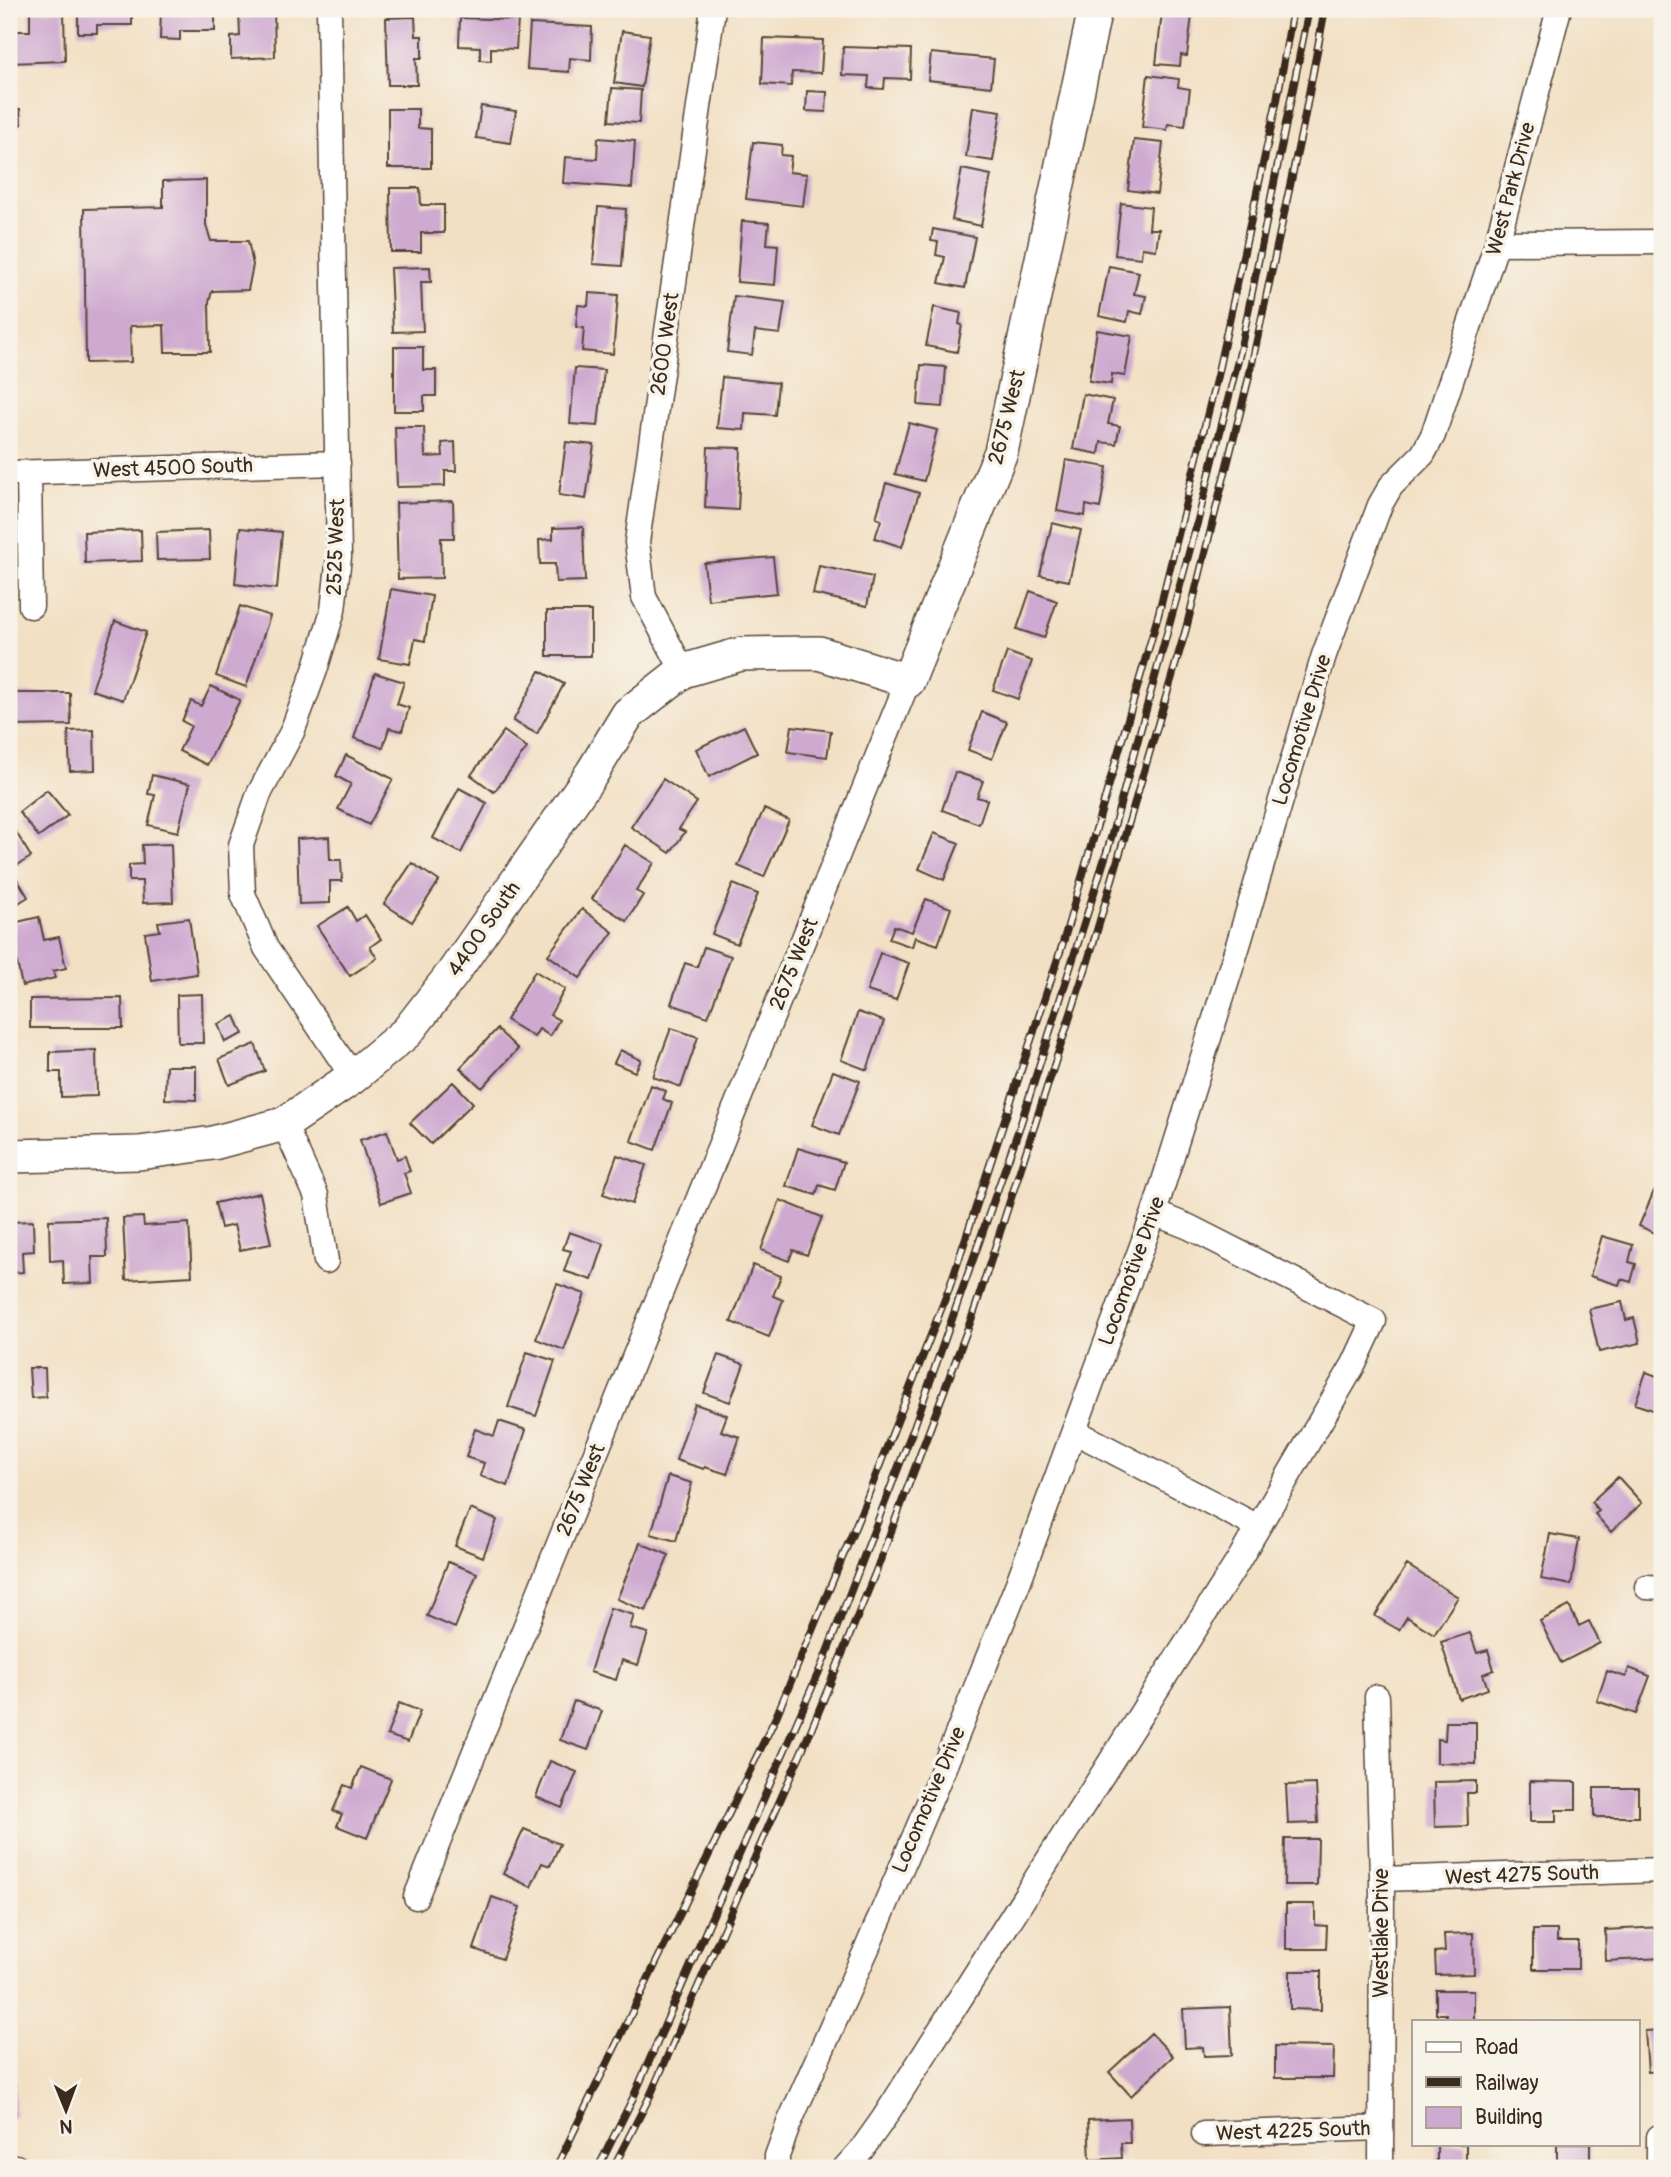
<svg xmlns="http://www.w3.org/2000/svg" width="1671" height="2177" font-family="Pangolin,sans-serif">
<style>
.building{fill:#cea9d0}
.lines{fill:none;stroke-linecap:round;stroke-linejoin:round}
.street-casing{stroke:#564537;stroke-width:27}
.secondary-casing{stroke:#564537;stroke-width:36}
.street{stroke:#fff;stroke-width:24}
.secondary{stroke:#fff;stroke-width:33}
.rail-casing{stroke:#3b2a1e;stroke-width:8}
.rail{stroke:#f7f3e8;stroke-width:5;stroke-dasharray:16;stroke-linecap:butt}
.labels{text-anchor:middle;dominant-baseline:central;stroke-width:7;stroke-linejoin:round;paint-order:stroke}
.street-label{font-size:21px;fill:#3b2a1e;stroke:#f7f3e8}
</style>
<rect width="100%" height="100%" fill="#f7f3e8"/>
<filter id="ink" filterUnits="userSpaceOnUse"><feTurbulence type="fractalNoise" baseFrequency=".0143" numOctaves="2"/><feDisplacementMap in="SourceGraphic" scale="14" xChannelSelector="R" yChannelSelector="G"/><feConvolveMatrix kernelMatrix="1 2 1 2 8 2 1 2 1" color-interpolation-filters="sRGB"/></filter>
<filter id="wash" filterUnits="userSpaceOnUse"><feTurbulence type="fractalNoise" baseFrequency=".00686" numOctaves="4" result="noise"/><feDisplacementMap in="SourceGraphic" scale="28" xChannelSelector="R" yChannelSelector="G"/><feGaussianBlur stdDeviation="1.57" result="paint"/><feColorMatrix in="noise" values="0 0 0 0 0 0 0 0 0 0 0 0 0 0 0 0 0 1.4 0 .05"/><feComposite in="paint" operator="in"/></filter>
<g filter="url(#wash)">
<rect width="100%" height="100%" fill="#f2e0c4"/>
<g id="blocks">
<!-- building -->
<path class="building" d="M 78,9 L 132,9 L 132,25 L 97,25 L 97,33 L 78,33 Z
M 161,9 L 215,9 L 215,31 L 180,31 L 180,40 L 160,39 Z
M 239,9 L 274,9 L 275,57 L 231,59 L 231,37 L 240,36 Z
M 64,10 L 65,61 L 9,63 L 9,31 L 30,31 L 30,11 Z
M 1162,12 L 1192,15 L 1187,56 L 1181,55 L 1180,66 L 1156,64 Z
M 415,17 L 416,36 L 422,36 L 422,58 L 416,58 L 417,85 L 388,85 L 386,18 Z
M 460,18 L 518,20 L 516,49 L 491,48 L 491,61 L 480,60 L 480,47 L 459,46 Z
M 530,24 L 592,27 L 591,60 L 570,58 L 569,72 L 527,69 Z
M 622,31 L 650,35 L 642,87 L 614,83 Z
M 764,38 L 823,40 L 821,73 L 792,72 L 791,86 L 762,84 Z
M 843,47 L 911,49 L 910,79 L 885,78 L 884,89 L 868,88 L 869,76 L 842,75 Z
M 931,53 L 994,59 L 991,87 L 928,80 Z
M 1148,75 L 1179,79 L 1178,87 L 1190,89 L 1185,126 L 1168,124 L 1167,130 L 1142,127 Z
M 612,88 L 641,90 L 639,123 L 609,121 Z
M 807,91 L 827,92 L 826,112 L 806,111 Z
M 481,106 L 516,111 L 511,143 L 476,138 Z
M 973,107 L 1001,111 L 993,161 L 966,157 Z
M 9,109 L 20,109 L 21,125 L 9,125 Z
M 388,109 L 418,109 L 418,128 L 431,129 L 431,168 L 388,168 Z
M 598,138 L 635,141 L 632,188 L 563,183 L 565,157 L 597,159 Z
M 1134,140 L 1163,143 L 1157,194 L 1128,190 Z
M 753,142 L 782,145 L 781,155 L 791,156 L 789,172 L 807,174 L 803,206 L 746,199 Z
M 962,169 L 991,175 L 981,226 L 952,220 Z
M 206,180 L 206,225 L 211,241 L 248,241 L 253,265 L 248,290 L 212,291 L 209,302 L 210,352 L 165,352 L 164,325 L 130,326 L 131,362 L 86,363 L 84,209 L 163,207 L 163,181 Z
M 390,188 L 420,188 L 421,205 L 444,205 L 444,233 L 421,233 L 421,252 L 391,252 Z
M 1121,203 L 1151,207 L 1149,229 L 1159,229 L 1156,250 L 1142,248 L 1141,258 L 1115,255 Z
M 598,207 L 626,209 L 622,266 L 593,264 Z
M 742,221 L 769,223 L 767,244 L 778,245 L 775,285 L 737,282 Z
M 933,229 L 975,237 L 965,288 L 939,283 L 945,257 L 936,255 L 938,242 L 931,241 Z
M 1109,266 L 1139,272 L 1134,294 L 1146,296 L 1142,314 L 1129,311 L 1127,322 L 1099,316 Z
M 430,267 L 431,282 L 421,282 L 423,331 L 393,332 L 390,268 Z
M 589,293 L 618,295 L 613,354 L 582,351 L 584,328 L 576,327 L 578,305 L 588,306 Z
M 734,296 L 785,302 L 780,334 L 755,331 L 752,355 L 727,352 Z
M 934,307 L 961,313 L 959,324 L 962,325 L 957,352 L 926,346 Z
M 1097,330 L 1132,336 L 1125,376 L 1112,374 L 1111,384 L 1089,381 Z
M 394,347 L 423,347 L 423,370 L 436,370 L 436,396 L 424,396 L 424,411 L 394,411 Z
M 921,365 L 946,367 L 943,407 L 918,405 Z
M 575,368 L 604,370 L 598,426 L 570,424 Z
M 722,377 L 778,383 L 775,415 L 745,413 L 744,430 L 717,428 Z
M 1083,394 L 1113,400 L 1108,424 L 1120,426 L 1116,444 L 1101,442 L 1099,454 L 1073,449 Z
M 909,423 L 937,430 L 924,481 L 895,474 Z
M 395,427 L 424,427 L 425,457 L 443,456 L 442,443 L 455,442 L 456,471 L 445,471 L 445,486 L 397,487 Z
M 566,442 L 594,445 L 586,499 L 559,495 Z
M 708,447 L 741,448 L 738,510 L 705,508 Z
M 1066,460 L 1107,467 L 1100,508 L 1086,505 L 1085,516 L 1057,511 Z
M 886,483 L 919,493 L 902,547 L 875,538 L 881,520 L 876,518 Z
M 453,501 L 454,538 L 441,538 L 442,578 L 398,579 L 396,503 Z
M 1052,523 L 1081,530 L 1069,581 L 1040,575 Z
M 583,527 L 585,581 L 556,582 L 555,564 L 540,564 L 539,540 L 553,539 L 553,528 Z
M 240,528 L 282,532 L 277,589 L 235,584 Z
M 141,530 L 142,561 L 85,563 L 84,532 Z
M 209,530 L 210,559 L 157,560 L 156,532 Z
M 773,557 L 777,593 L 708,600 L 704,563 Z
M 819,566 L 873,577 L 867,606 L 813,594 Z
M 391,589 L 432,596 L 425,641 L 415,639 L 410,664 L 379,659 Z
M 1030,591 L 1057,601 L 1044,638 L 1017,629 Z
M 240,606 L 270,616 L 246,687 L 216,676 Z
M 547,611 L 591,611 L 591,656 L 547,656 Z
M 115,621 L 146,632 L 123,700 L 92,690 Z
M 1007,652 L 1032,661 L 1018,699 L 993,690 Z
M 540,671 L 564,684 L 537,734 L 513,721 Z
M 375,673 L 404,682 L 397,704 L 409,708 L 402,731 L 389,728 L 383,748 L 354,738 Z
M 211,686 L 240,700 L 207,765 L 179,751 L 191,726 L 182,721 L 191,701 L 201,706 Z
M 9,693 L 70,693 L 71,725 L 9,726 Z
M 982,712 L 1007,722 L 992,759 L 968,750 Z
M 744,726 L 757,753 L 709,777 L 696,749 Z
M 792,726 L 831,731 L 827,757 L 788,752 Z
M 94,730 L 95,770 L 70,771 L 68,731 Z
M 504,731 L 527,748 L 494,792 L 471,775 Z
M 346,755 L 393,779 L 369,825 L 338,809 L 351,784 L 336,776 Z
M 955,772 L 983,781 L 977,797 L 987,800 L 979,824 L 942,810 Z
M 152,775 L 190,784 L 178,832 L 148,825 L 155,795 L 148,794 Z
M 663,779 L 697,802 L 679,829 L 685,832 L 670,853 L 631,827 Z
M 459,788 L 487,803 L 461,853 L 433,838 Z
M 47,790 L 68,815 L 39,837 L 19,812 Z
M 764,809 L 789,820 L 764,877 L 738,866 Z
M 16,832 L 31,857 L 11,869 L 28,897 L 9,909 L 9,837 Z
M 934,833 L 959,843 L 944,880 L 919,869 Z
M 329,837 L 330,860 L 341,860 L 342,881 L 330,881 L 330,903 L 299,904 L 297,839 Z
M 171,844 L 173,902 L 143,903 L 142,881 L 129,881 L 129,865 L 143,864 L 142,845 Z
M 625,845 L 654,863 L 636,891 L 643,895 L 627,921 L 592,899 Z
M 412,863 L 439,881 L 412,922 L 384,904 Z
M 733,884 L 758,894 L 737,944 L 712,934 Z
M 926,899 L 951,908 L 938,945 L 915,937 L 912,947 L 889,939 L 894,926 L 912,932 Z
M 348,907 L 356,921 L 365,915 L 381,939 L 370,947 L 377,958 L 350,976 L 317,926 Z
M 582,909 L 613,932 L 580,978 L 548,955 Z
M 39,917 L 44,940 L 59,937 L 66,968 L 53,971 L 55,978 L 22,986 L 9,924 Z
M 189,918 L 197,974 L 152,981 L 145,933 L 160,931 L 158,922 Z
M 704,947 L 731,956 L 708,1017 L 671,1004 L 685,963 L 697,967 Z
M 880,953 L 909,963 L 896,1000 L 867,991 Z
M 535,971 L 565,989 L 550,1015 L 559,1020 L 550,1036 L 539,1029 L 534,1037 L 506,1020 Z
M 202,994 L 203,1043 L 178,1043 L 177,995 Z
M 122,998 L 123,1028 L 30,1028 L 30,999 Z
M 858,1012 L 884,1021 L 867,1070 L 841,1060 Z
M 235,1016 L 243,1034 L 225,1042 L 218,1024 Z
M 671,1028 L 698,1037 L 681,1087 L 653,1077 Z
M 497,1029 L 518,1049 L 482,1088 L 460,1068 Z
M 255,1044 L 265,1071 L 229,1085 L 219,1059 Z
M 96,1050 L 97,1096 L 61,1097 L 61,1072 L 50,1072 L 50,1052 Z
M 620,1050 L 641,1060 L 635,1072 L 614,1063 Z
M 166,1066 L 196,1066 L 196,1100 L 165,1099 Z
M 833,1071 L 860,1081 L 839,1135 L 812,1125 Z
M 453,1082 L 473,1103 L 431,1144 L 410,1123 Z
M 651,1085 L 666,1091 L 663,1099 L 672,1103 L 655,1150 L 631,1141 Z
M 387,1131 L 397,1159 L 405,1156 L 410,1171 L 404,1173 L 411,1193 L 381,1203 L 360,1140 Z
M 798,1148 L 844,1162 L 835,1190 L 819,1185 L 816,1195 L 786,1186 Z
M 617,1155 L 646,1165 L 632,1204 L 603,1194 Z
M 1654,1191 L 1662,1194 L 1662,1236 L 1639,1226 Z
M 260,1193 L 271,1244 L 240,1250 L 234,1225 L 221,1228 L 215,1203 Z
M 780,1200 L 822,1217 L 807,1255 L 793,1250 L 789,1261 L 761,1250 Z
M 143,1217 L 144,1226 L 189,1223 L 192,1276 L 126,1280 L 123,1218 Z
M 106,1218 L 107,1257 L 92,1257 L 93,1283 L 64,1284 L 63,1260 L 50,1261 L 49,1220 Z
M 33,1221 L 34,1251 L 22,1252 L 23,1272 L 9,1273 L 9,1222 Z
M 569,1232 L 604,1244 L 592,1280 L 564,1271 L 571,1251 L 563,1249 Z
M 1602,1236 L 1633,1245 L 1629,1262 L 1636,1264 L 1631,1282 L 1621,1279 L 1619,1285 L 1590,1276 Z
M 753,1265 L 781,1276 L 773,1296 L 783,1300 L 769,1337 L 731,1322 Z
M 557,1284 L 585,1294 L 564,1350 L 536,1339 Z
M 1622,1302 L 1626,1320 L 1634,1318 L 1640,1343 L 1599,1352 L 1589,1309 Z
M 527,1352 L 555,1361 L 536,1416 L 508,1407 Z
M 718,1355 L 744,1364 L 730,1402 L 704,1393 Z
M 29,1368 L 45,1368 L 46,1397 L 31,1398 Z
M 1646,1372 L 1662,1378 L 1662,1413 L 1635,1404 Z
M 695,1404 L 727,1415 L 721,1431 L 740,1437 L 727,1474 L 705,1467 L 704,1469 L 676,1460 Z
M 499,1421 L 526,1430 L 508,1486 L 480,1476 L 484,1463 L 466,1457 L 475,1429 L 494,1436 Z
M 668,1476 L 692,1483 L 676,1541 L 651,1534 Z
M 1618,1477 L 1642,1503 L 1611,1532 L 1595,1514 L 1599,1511 L 1591,1502 Z
M 470,1509 L 497,1520 L 483,1557 L 455,1546 Z
M 1550,1534 L 1579,1539 L 1571,1585 L 1541,1579 Z
M 640,1543 L 669,1555 L 646,1611 L 617,1599 Z
M 448,1562 L 477,1573 L 455,1628 L 427,1616 Z
M 1407,1565 L 1458,1597 L 1434,1634 L 1407,1617 L 1399,1630 L 1375,1616 Z
M 1569,1606 L 1579,1626 L 1589,1621 L 1600,1643 L 1561,1663 L 1540,1621 Z
M 610,1608 L 634,1615 L 630,1628 L 648,1633 L 638,1665 L 622,1660 L 616,1680 L 590,1672 Z
M 1470,1633 L 1477,1653 L 1488,1650 L 1494,1670 L 1483,1674 L 1488,1689 L 1459,1699 L 1441,1642 Z
M 1629,1668 L 1650,1676 L 1636,1714 L 1597,1701 L 1607,1671 L 1626,1677 Z
M 574,1701 L 602,1711 L 588,1750 L 560,1740 Z
M 399,1703 L 420,1711 L 408,1742 L 387,1735 Z
M 1446,1722 L 1476,1722 L 1476,1764 L 1437,1763 L 1437,1739 L 1445,1740 Z
M 550,1761 L 577,1772 L 562,1808 L 536,1797 Z
M 361,1767 L 391,1779 L 367,1838 L 337,1826 L 342,1814 L 333,1811 L 344,1785 L 352,1788 Z
M 1476,1781 L 1476,1793 L 1467,1793 L 1468,1826 L 1435,1827 L 1434,1782 Z
M 1530,1781 L 1576,1782 L 1576,1810 L 1556,1810 L 1556,1822 L 1530,1822 Z
M 1659,1782 L 1662,1782 L 1662,1812 L 1660,1812 Z
M 1316,1784 L 1318,1823 L 1288,1824 L 1286,1785 Z
M 1594,1788 L 1638,1788 L 1638,1817 L 1594,1817 Z
M 524,1829 L 560,1844 L 550,1866 L 542,1863 L 531,1887 L 503,1874 Z
M 1285,1839 L 1318,1839 L 1317,1885 L 1284,1885 Z
M 492,1897 L 520,1907 L 502,1959 L 474,1949 Z
M 1286,1904 L 1315,1904 L 1315,1925 L 1327,1926 L 1326,1949 L 1286,1949 Z
M 1662,1927 L 1662,1958 L 1606,1961 L 1605,1930 Z
M 1533,1930 L 1557,1930 L 1557,1941 L 1578,1941 L 1578,1969 L 1533,1969 Z
M 1473,1933 L 1474,1974 L 1436,1975 L 1435,1952 L 1445,1951 L 1444,1934 Z
M 1290,1971 L 1321,1971 L 1321,2010 L 1290,2009 Z
M 1436,1990 L 1474,1990 L 1474,2021 L 1446,2021 L 1446,2014 L 1436,2014 Z
M 1230,2007 L 1232,2055 L 1204,2056 L 1203,2047 L 1185,2048 L 1183,2009 Z
M 1662,2030 L 1662,2071 L 1648,2072 L 1645,2031 Z
M 1151,2033 L 1173,2056 L 1131,2096 L 1109,2072 Z
M 1275,2046 L 1334,2047 L 1333,2078 L 1275,2078 Z
M 9,2084 L 15,2084 L 15,2117 L 9,2117 Z
M 1129,2118 L 1130,2143 L 1121,2143 L 1122,2158 L 1090,2160 L 1088,2120 Z
M 1437,2144 L 1466,2144 L 1466,2168 L 1437,2168 Z
M 1557,2144 L 1590,2144 L 1590,2168 L 1557,2168 Z"/>
</g>
</g>
<g filter="url(#ink)">
<use href="#blocks" fill-opacity="0" stroke="#564537" stroke-width="2"/>
<g class="lines">
<!-- street casing -->
<g class="street-casing">
<path id="street" d="M 329,9 L 339,557 L 333,610 L 315,670 L 292,732 L 259,794 L 241,845 L 243,894 L 266,948 L 353,1077
M 1497,243 L 1662,242
M 9,473 L 338,463
M 29,473 L 31,606
M 683,671 L 644,597 L 637,542 L 713,9
M 284,1124 L 316,1195 L 326,1261
M 1074,1431 L 1258,1527
M 1647,1587 L 1662,1588
M 1377,1697 L 1382,1879 L 1381,2168
M 1382,1879 L 1662,1870
M 416,1897 L 908,681
M 1204,2134 L 1381,2128
M 9,2168 L 16,2167
M 777,2168 L 777,2156 L 789,2123 L 868,1946 L 944,1767 L 1018,1583 L 1154,1213 L 1239,942 L 1324,655 L 1380,505 L 1391,486 L 1423,454 L 1433,435 L 1497,243 L 1559,9
M 845,2168 L 862,2149 L 884,2118 L 1237,1563 L 1354,1364 L 1374,1321 L 1189,1227 L 1154,1213
M 1659,2168 L 1659,2137 L 1662,2137"/>
</g>
<!-- secondary casing -->
<g class="secondary-casing">
<path id="secondary" d="M 9,1156 L 139,1153 L 213,1143 L 284,1124 L 353,1077 L 407,1032 L 453,973 L 592,773 L 628,714 L 683,671 L 741,654 L 819,653 L 908,681 L 1001,452 L 1095,9"/>
</g>
<!-- street -->
<use href="#street" class="street"/>
<!-- secondary -->
<use href="#secondary" class="secondary"/>
<!-- rail casing -->
<g class="rail-casing">
<path id="rail" d="M 556,2168 L 776,1717 L 863,1508 L 949,1289 L 1062,946 L 1158,616 L 1217,376 L 1277,100 L 1293,9
M 598,2168 L 633,2098 L 824,1660 L 914,1427 L 1021,1123 L 1109,845 L 1199,516 L 1240,352 L 1309,9
M 613,2168 L 650,2096 L 811,1730 L 876,1571 L 974,1312 L 1088,961 L 1186,629 L 1249,377 L 1303,125 L 1325,9"/>
</g>
<!-- rail -->
<use href="#rail" class="rail"/>
</g>
</g>
<g class="labels">
<!-- street labels -->
<g class="street-label">
<text transform="translate(1511 189) rotate(-75)">West Park Drive</text>
<text transform="translate(665 344) rotate(-82)">2600 West</text>
<text transform="translate(1007 417) rotate(-76)">2675 West</text>
<text transform="translate(173 468) rotate(-2)">West 4500 South</text>
<text transform="translate(336 547) rotate(-88)">2525 West</text>
<text transform="translate(1302 730) rotate(-73)">Locomotive Drive</text>
<text transform="translate(484 929) rotate(-55)">4400 South</text>
<text transform="translate(794 964) rotate(-68)">2675 West</text>
<text transform="translate(1132 1271) rotate(-70)">Locomotive Drive</text>
<text transform="translate(581 1490) rotate(-68)">2675 West</text>
<text transform="translate(929 1800) rotate(-67)">Locomotive Drive</text>
<text transform="translate(1522 1875) rotate(-2)">West 4275 South</text>
<text transform="translate(1381 1933) rotate(-90)">Westlake Drive</text>
<text transform="translate(1293 2131) rotate(-2)">West 4225 South</text>
</g>
</g>
<!-- margin -->
<rect width="1671" height="2177" fill="none" stroke="#f7f3e8" stroke-width="35"/>
<!-- legend -->
<rect x="1412" y="2020" width="228" height="126" fill="#f7f3e8" stroke="#aca397" stroke-width="2"/>
<rect x="1426" y="2042" width="35" height="10" fill="#ffffff" stroke="#aca397" stroke-width="2"/>
<text x="1475" y="2054" font-size="21" fill="#3b2a1e">Road</text>
<rect x="1426" y="2077" width="35" height="10" fill="#3b2a1e" stroke="#aca397" stroke-width="2"/>
<text x="1475" y="2090" font-size="21" fill="#3b2a1e">Railway</text>
<rect x="1426" y="2107" width="35" height="21" fill="#cea9d0" stroke="#aca397" stroke-width="2"/>
<text x="1475" y="2124" font-size="21" fill="#3b2a1e">Building</text>
<!-- north arrow -->
<g transform="translate(66 2110) rotate(179)" stroke="#f7f3e8" stroke-width="5" paint-order="stroke">
<path d="M0-5L12 26L0 18L-12 26Z" fill="#3b2a1e"/>
<text y="-10" font-size="19" font-weight="bold" text-anchor="middle" fill="#3b2a1e">N</text>
</g>
</svg>
